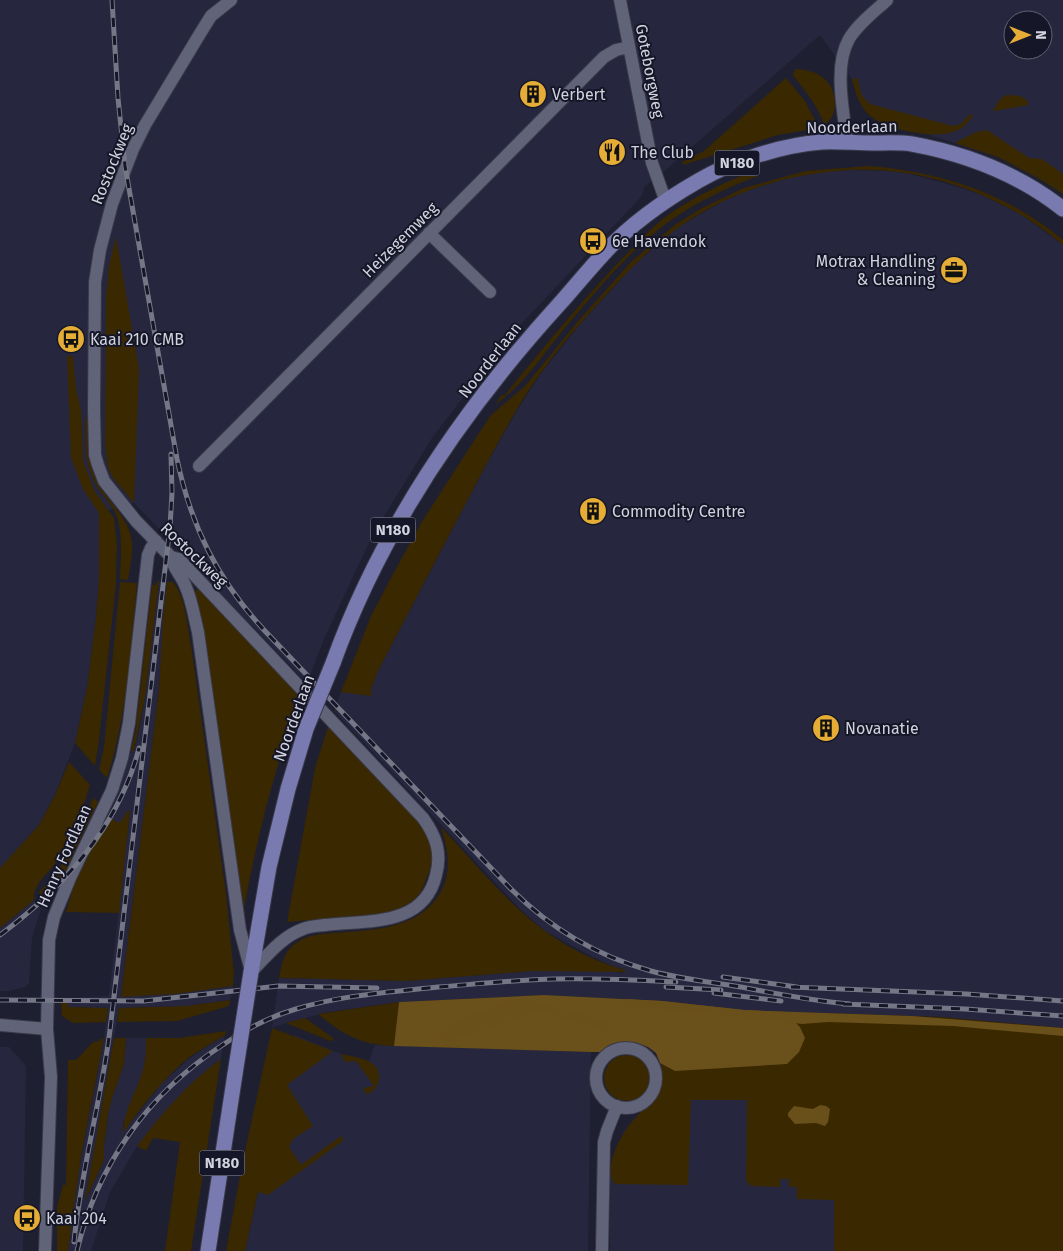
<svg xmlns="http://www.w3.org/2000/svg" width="1063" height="1251" font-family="'Fira Sans',sans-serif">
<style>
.built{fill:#26273e;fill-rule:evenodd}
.green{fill:#3a2800}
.forest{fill:#6a501b}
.water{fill:#694f19}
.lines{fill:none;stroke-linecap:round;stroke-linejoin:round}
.minor-casing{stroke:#393948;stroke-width:14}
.major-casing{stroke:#393948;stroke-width:17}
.minor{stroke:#616378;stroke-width:12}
.major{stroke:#787ab0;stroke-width:15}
.rail-casing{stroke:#767786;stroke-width:5}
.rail{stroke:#151627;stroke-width:3;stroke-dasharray:9;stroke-linecap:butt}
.major-bridge-casing{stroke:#393948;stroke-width:17;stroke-linecap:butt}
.major-bridge{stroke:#787ab0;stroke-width:15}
.labels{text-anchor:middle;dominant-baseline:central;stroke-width:4;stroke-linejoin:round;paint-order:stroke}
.shield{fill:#151627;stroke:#999aa7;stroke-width:1}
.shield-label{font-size:15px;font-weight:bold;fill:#d1d2de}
.street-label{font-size:16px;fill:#d1d2de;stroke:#151627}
.poi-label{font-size:16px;fill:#d1d2de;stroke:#151627;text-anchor:start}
</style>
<rect width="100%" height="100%" fill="#1e1f31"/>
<!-- built -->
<path class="built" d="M 0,0 L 1063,0 L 1063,194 L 1040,179 L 998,157 L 926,134 L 886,125 L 876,120 L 863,107 L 858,99 L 852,79 L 820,35 L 668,168 L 644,187 L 642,196 L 508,338 L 432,438 L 373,534 L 324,639 L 307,683 L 134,503 L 99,513 L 99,578 L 96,618 L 87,688 L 75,743 L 54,797 L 39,825 L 0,868 ZM 1013,20 L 1043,20 L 1043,50 L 1013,50 Z
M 854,170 L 886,171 L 906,173 L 959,187 L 984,196 L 1022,215 L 1063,245 L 1063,1028 L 941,1017 L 744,1010 L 662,1001 L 544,995 L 399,1002 L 328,1012 L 286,1023 L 272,1028 L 279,978 L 406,981 L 533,971 L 600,970 L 623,973 L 625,970 L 610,965 L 587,954 L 545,931 L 521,910 L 334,711 L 341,692 L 371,696 L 371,689 L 377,673 L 484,469 L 516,412 L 542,372 L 582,322 L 634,265 L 678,227 L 727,199 L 746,191 L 790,177 L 830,171 Z
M 159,581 L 167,582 L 159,689 L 121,996 L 175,994 L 233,986 L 230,1000 L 186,1006 L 119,1008 L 86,1199 L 104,1160 L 104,1146 L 108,1114 L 112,1098 L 124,1064 L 126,1038 L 146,1038 L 146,1054 L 143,1072 L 123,1123 L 123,1132 L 162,1083 L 191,1057 L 225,1035 L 221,1059 L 203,1073 L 179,1096 L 137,1146 L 110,1192 L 91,1251 L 68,1251 L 76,1185 L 104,1038 L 108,1008 L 68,1007 L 67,998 L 109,996 L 130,811 L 128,811 L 120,824 L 107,817 L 118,792 L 131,751 L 134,751 L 140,726 L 145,697 Z
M 34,900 L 41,909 L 32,937 L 29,983 L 25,987 L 9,991 L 0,991 L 0,928 Z
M 294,1035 L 341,1054 L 369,1061 L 375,1045 L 591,1052 L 588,1251 L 245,1251 Z
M 0,1047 L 9,1047 L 26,1066 L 23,1251 L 0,1251 Z
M 659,1095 L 835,1098 L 834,1251 L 610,1251 L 610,1173 L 613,1157 L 624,1131 Z"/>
<!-- green -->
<path class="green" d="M 795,69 C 818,70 835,80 835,105 C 834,114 832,120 824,125 C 818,106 805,91 793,75 Z
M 786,78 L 805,101 L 819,128 L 778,135 L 683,165 L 682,162 L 704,151 Z
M 857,78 L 862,96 L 870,104 L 953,126 L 961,124 L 970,114 L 973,116 C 968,122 964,128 956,131 C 934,140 885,130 868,114 C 859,104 855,92 852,79 Z
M 1007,95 L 1020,96 L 1028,101 L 1028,105 L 995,111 L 993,110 L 1001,98 Z
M 987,130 L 1029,158 L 1042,159 L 1063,174 L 1063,194 L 1040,179 L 998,157 L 955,143 L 976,132 Z
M 868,166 C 939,171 1009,194 1063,240 L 1063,245 C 1005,196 926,166 850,170 C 798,173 748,186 703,212 C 662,235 630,268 599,303 C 573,331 548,361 527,393 C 504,430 484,468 464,507 C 435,562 406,617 377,673 L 371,689 L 371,696 L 341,692 L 371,616 L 393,574 L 421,523 L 490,416 L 525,386 L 580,319 L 631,262 L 676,224 L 702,208 L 744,188 L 805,171 Z
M 756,170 L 758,176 C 723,189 688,206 658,230 C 623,258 593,295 564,329 C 542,356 523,385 495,405 L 502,394 L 504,396 C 539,353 575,309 613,268 C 631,250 648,230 668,215 C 695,196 725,182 756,170 Z
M 116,237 L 139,369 L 134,503 L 113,478 L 108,468 L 105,444 L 106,298 L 109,266 Z
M 67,356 L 73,356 L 76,389 L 81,410 L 83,461 L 95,492 L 114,518 L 117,544 L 116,584 L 99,740 L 95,766 L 75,743 L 87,688 L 96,618 L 99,578 L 99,513 L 83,489 L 71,457 Z
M 85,417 L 87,421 C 87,443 87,465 99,485 C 109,502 127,517 131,537 C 134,550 130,567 128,580 L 120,579 C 121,559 123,536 117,517 C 114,507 104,498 98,488 C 84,467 85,442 85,417 Z
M 157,581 L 159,581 L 145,697 L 134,751 L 131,751 L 136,728 L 152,585 L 156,585 Z
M 120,582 L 137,583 C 131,649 127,715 107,778 L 99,770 L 104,747 Z
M 167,582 L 173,582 C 186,598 187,626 191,645 L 226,894 L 234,974 L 233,986 L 175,994 L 121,997 L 159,689 L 163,619 Z
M 198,589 L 302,696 C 274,766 257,839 243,913 L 202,620 L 194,592 Z
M 328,727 L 418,819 L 431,843 L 432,856 L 430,869 L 421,892 L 413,901 L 391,913 L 287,922 L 315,768 Z
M 69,762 L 90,785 C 82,811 73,839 57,861 C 49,873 32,885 34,900 L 0,928 L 0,868 L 39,825 L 54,797 Z
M 93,798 L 98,802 L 63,876 L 40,897 L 39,892 L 58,871 L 80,829 Z
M 128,810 L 130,811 L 119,913 L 66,912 L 74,885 L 107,817 L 120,823 Z
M 441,827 C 474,862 506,902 545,931 C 568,948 597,962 625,970 L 626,972 L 533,971 L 406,981 L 279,978 C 282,963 284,950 298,942 C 309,934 321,934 334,933 C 370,930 413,930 436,899 C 453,876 449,853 441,827 Z
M 230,1000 L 229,1006 L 177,1021 L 117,1022 L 119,1008 L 186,1006 Z
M 61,1002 L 68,1002 L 68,1007 L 108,1008 L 106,1022 L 73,1023 L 62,1016 Z
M 399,1002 L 394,1046 C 361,1045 343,1035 318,1014 Z
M 785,1012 L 941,1017 L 1063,1028 L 1063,1251 L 834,1251 L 834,1200 L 797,1199 L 797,1187 L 789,1187 L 789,1179 L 780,1179 L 780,1187 L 751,1186 L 746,1181 L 747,1100 L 691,1100 L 688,1185 L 616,1184 L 613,1182 C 604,1160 625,1127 640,1113 C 646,1107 656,1101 659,1093 C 663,1083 661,1073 660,1063 L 675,1071 Z
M 305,1018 L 333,1038 L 334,1040 L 330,1041 L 286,1023 Z
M 272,1028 L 333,1051 L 287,1085 L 313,1126 L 293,1139 L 289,1147 L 301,1165 L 341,1136 L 344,1140 L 268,1195 L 258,1192 L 245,1251 L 226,1251 L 243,1160 Z
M 226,1031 L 225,1035 C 214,1042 202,1049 191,1056 C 164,1077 143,1105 123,1133 C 123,1112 136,1093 142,1073 C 146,1061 146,1050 146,1038 L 179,1038 Z
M 104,1038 L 81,1156 L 68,1251 L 57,1251 L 57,1207 L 63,1185 L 66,1185 L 68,1060 L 76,1060 L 93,1042 L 99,1041 L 101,1039 Z
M 114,1038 L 126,1038 L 124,1064 L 112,1098 L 108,1114 L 104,1146 L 104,1160 L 85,1201 Z
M 341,1054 C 355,1057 382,1059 379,1080 C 378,1087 373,1091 367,1095 L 363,1088 L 374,1086 L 356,1061 L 345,1062 Z
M604 1078a23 23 0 1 1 46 0a23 23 0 1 1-46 0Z
M 221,1059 L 191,1251 L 165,1251 L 180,1142 L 153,1138 L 146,1151 L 137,1146 C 162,1113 188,1083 221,1059 Z"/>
<!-- forest -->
<path class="forest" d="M 544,995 L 662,1001 L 744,1010 L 785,1012 L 800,1027 L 805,1038 L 799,1052 L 787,1064 L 675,1071 L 660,1063 L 656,1053 L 648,1047 L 634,1042 L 615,1044 L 602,1052 L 591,1052 L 394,1046 L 399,1002 Z"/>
<!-- water -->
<path class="water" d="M 516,999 L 526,1000 L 607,1022 L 609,1028 L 608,1031 L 542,1011 L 532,1012 L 491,1028 L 471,1032 L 448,1042 L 444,1040 L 438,1033 L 442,1027 Z
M 626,999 L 662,1001 L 744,1010 L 912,1016 L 1063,1028 L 1063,1036 L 953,1026 L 828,1022 L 802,1024 L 687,1010 L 625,1007 Z
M 820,1105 L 826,1106 L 830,1109 L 828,1122 L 825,1126 L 816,1123 L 795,1124 L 788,1116 L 788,1113 L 794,1106 L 813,1109 Z"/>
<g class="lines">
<!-- minor casing -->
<g class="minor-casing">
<path id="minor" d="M 231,0 L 211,16 L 201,32 L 145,125 L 133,149 L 112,204 L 100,250 L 95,282 L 94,409 L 95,455 L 98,465 L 104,481 L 136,521 L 171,557 L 179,559 L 423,818 C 436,836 442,853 436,875 C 424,927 368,920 325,925 C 318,926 310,926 303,929 C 281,937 267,956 251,972
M 620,0 L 652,163 L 666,202
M 847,143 C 844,112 833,67 849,39 C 858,24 874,12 887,0
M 429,233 L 490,292
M 199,466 L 604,57 L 616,50 L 629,47
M 171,557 C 173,568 181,575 185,585 C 192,600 194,616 198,632 L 240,930 L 251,971
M 0,1025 L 47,1029
M596 1078a30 30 0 1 1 60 0a30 30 0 1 1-60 0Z
M 45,1251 L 51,1077 L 47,1029 L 49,940 L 54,917 L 70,878 L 112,790 L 122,758 L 129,723 L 148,555 L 151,548 L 156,541
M 602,1251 L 604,1142 L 607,1131 L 617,1106"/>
</g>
<!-- major casing -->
<g class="major-casing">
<path id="major" d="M 333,663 C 382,527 466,406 563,300 C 577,284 591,267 606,251 C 632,223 665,200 698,181 C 732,161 782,145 822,142 C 838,141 856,143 872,143 C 885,143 900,142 912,144 C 966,154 1020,175 1063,209
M 251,972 L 269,867 L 288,789 L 306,729
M 208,1251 L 235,1074"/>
</g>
<!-- minor -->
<use href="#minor" class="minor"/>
<!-- major -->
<use href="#major" class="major"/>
<!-- rail casing -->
<g class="rail-casing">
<path id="rail" d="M 112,0 L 118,98 L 125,166 L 177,459 C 191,526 217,579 264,630 L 511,889 C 550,928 597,956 651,971 C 680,979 711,982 741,987 C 777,994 813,1001 850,1004
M 0,935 C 63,888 119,826 139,748
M 723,977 L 797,987
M 666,987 L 721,990
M 791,987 L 966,994 L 1063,1001
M 714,993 L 781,1001
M 0,1000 L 144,1001 L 278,986 L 377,988
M 843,1004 L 965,1009 L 1063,1016
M 74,1242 C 81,1170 101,1101 110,1030 L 170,527 L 172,493 L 171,454
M 77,1251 C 97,1165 148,1094 221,1046 C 244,1030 269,1017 296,1009 C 342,995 390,992 438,987 C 477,984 516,980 555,979 C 595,978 636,980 676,982"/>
</g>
<!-- rail -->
<use href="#rail" class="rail"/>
<!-- major-bridge casing -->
<g class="major-bridge-casing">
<path id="major-bridge" d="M 306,729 L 333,663
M 235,1074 L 251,972"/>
</g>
<!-- major-bridge -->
<use href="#major-bridge" class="major-bridge"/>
</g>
<!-- icons -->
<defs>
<g id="building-disc" transform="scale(1.4375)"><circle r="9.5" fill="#e5ad36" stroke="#151627"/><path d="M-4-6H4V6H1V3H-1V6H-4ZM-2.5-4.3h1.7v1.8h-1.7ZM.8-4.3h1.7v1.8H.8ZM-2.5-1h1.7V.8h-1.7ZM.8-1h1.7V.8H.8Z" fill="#111"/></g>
<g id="restaurant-disc" transform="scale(1.4375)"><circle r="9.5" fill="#e5ad36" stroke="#151627"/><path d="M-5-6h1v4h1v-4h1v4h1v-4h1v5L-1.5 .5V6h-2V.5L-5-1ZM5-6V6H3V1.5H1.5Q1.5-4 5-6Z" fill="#111"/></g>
<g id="bus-disc" transform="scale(1.4375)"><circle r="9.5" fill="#e5ad36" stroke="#151627"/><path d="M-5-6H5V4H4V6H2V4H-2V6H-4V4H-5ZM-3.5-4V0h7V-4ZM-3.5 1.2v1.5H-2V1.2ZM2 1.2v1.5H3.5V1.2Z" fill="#111"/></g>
<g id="office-disc" transform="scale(1.4375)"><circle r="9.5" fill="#e5ad36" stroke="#151627"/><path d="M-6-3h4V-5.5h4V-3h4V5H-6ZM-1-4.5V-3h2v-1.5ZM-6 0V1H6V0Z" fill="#111"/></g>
</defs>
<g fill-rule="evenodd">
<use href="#building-disc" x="533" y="94"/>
<use href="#restaurant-disc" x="612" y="152"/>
<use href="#bus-disc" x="593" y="241"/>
<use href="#office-disc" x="954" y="270"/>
<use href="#bus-disc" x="71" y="339"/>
<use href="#building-disc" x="593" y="511"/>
<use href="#building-disc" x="826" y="728"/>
<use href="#bus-disc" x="27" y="1218"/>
</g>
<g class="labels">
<!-- shield labels -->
<g class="shield">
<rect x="714.5" y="150.5" width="45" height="25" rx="4"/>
<rect x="370.5" y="517.5" width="45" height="25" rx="4"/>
<rect x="199.5" y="1150.5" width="45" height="25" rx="4"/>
</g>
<g class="shield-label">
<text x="737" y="163">N180</text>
<text x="393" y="530">N180</text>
<text x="222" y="1163">N180</text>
</g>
<!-- street labels -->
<g class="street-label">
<text transform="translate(650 71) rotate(79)">Goteborgweg</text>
<text transform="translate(852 127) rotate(-1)">Noorderlaan</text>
<text transform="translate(112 164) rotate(-68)">Rostockweg</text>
<text transform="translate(400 240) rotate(-45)">Heizegemweg</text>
<text transform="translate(490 360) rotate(-52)">Noorderlaan</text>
<text transform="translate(194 555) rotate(44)">Rostockweg</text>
<text transform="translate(294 718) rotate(-70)">Noorderlaan</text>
<text transform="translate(64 856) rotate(-66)">Henry Fordlaan</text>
</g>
<!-- poi labels -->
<g class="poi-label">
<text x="552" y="94">Verbert</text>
<text x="631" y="152">The Club</text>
<text x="612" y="241">6e Havendok</text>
<text x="935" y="261" text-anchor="end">Motrax Handling<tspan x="935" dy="18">&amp; Cleaning</tspan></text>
<text x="90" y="339">Kaai 210 CMB</text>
<text x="612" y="511">Commodity Centre</text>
<text x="845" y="728">Novanatie</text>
<text x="46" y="1218">Kaai 204</text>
</g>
</g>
<!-- north arrow -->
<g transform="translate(1028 35) rotate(90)"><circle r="24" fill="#151627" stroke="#606170"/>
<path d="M0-4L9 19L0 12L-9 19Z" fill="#e5ad36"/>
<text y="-8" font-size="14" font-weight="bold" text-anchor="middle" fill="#d1d2de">N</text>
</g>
</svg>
